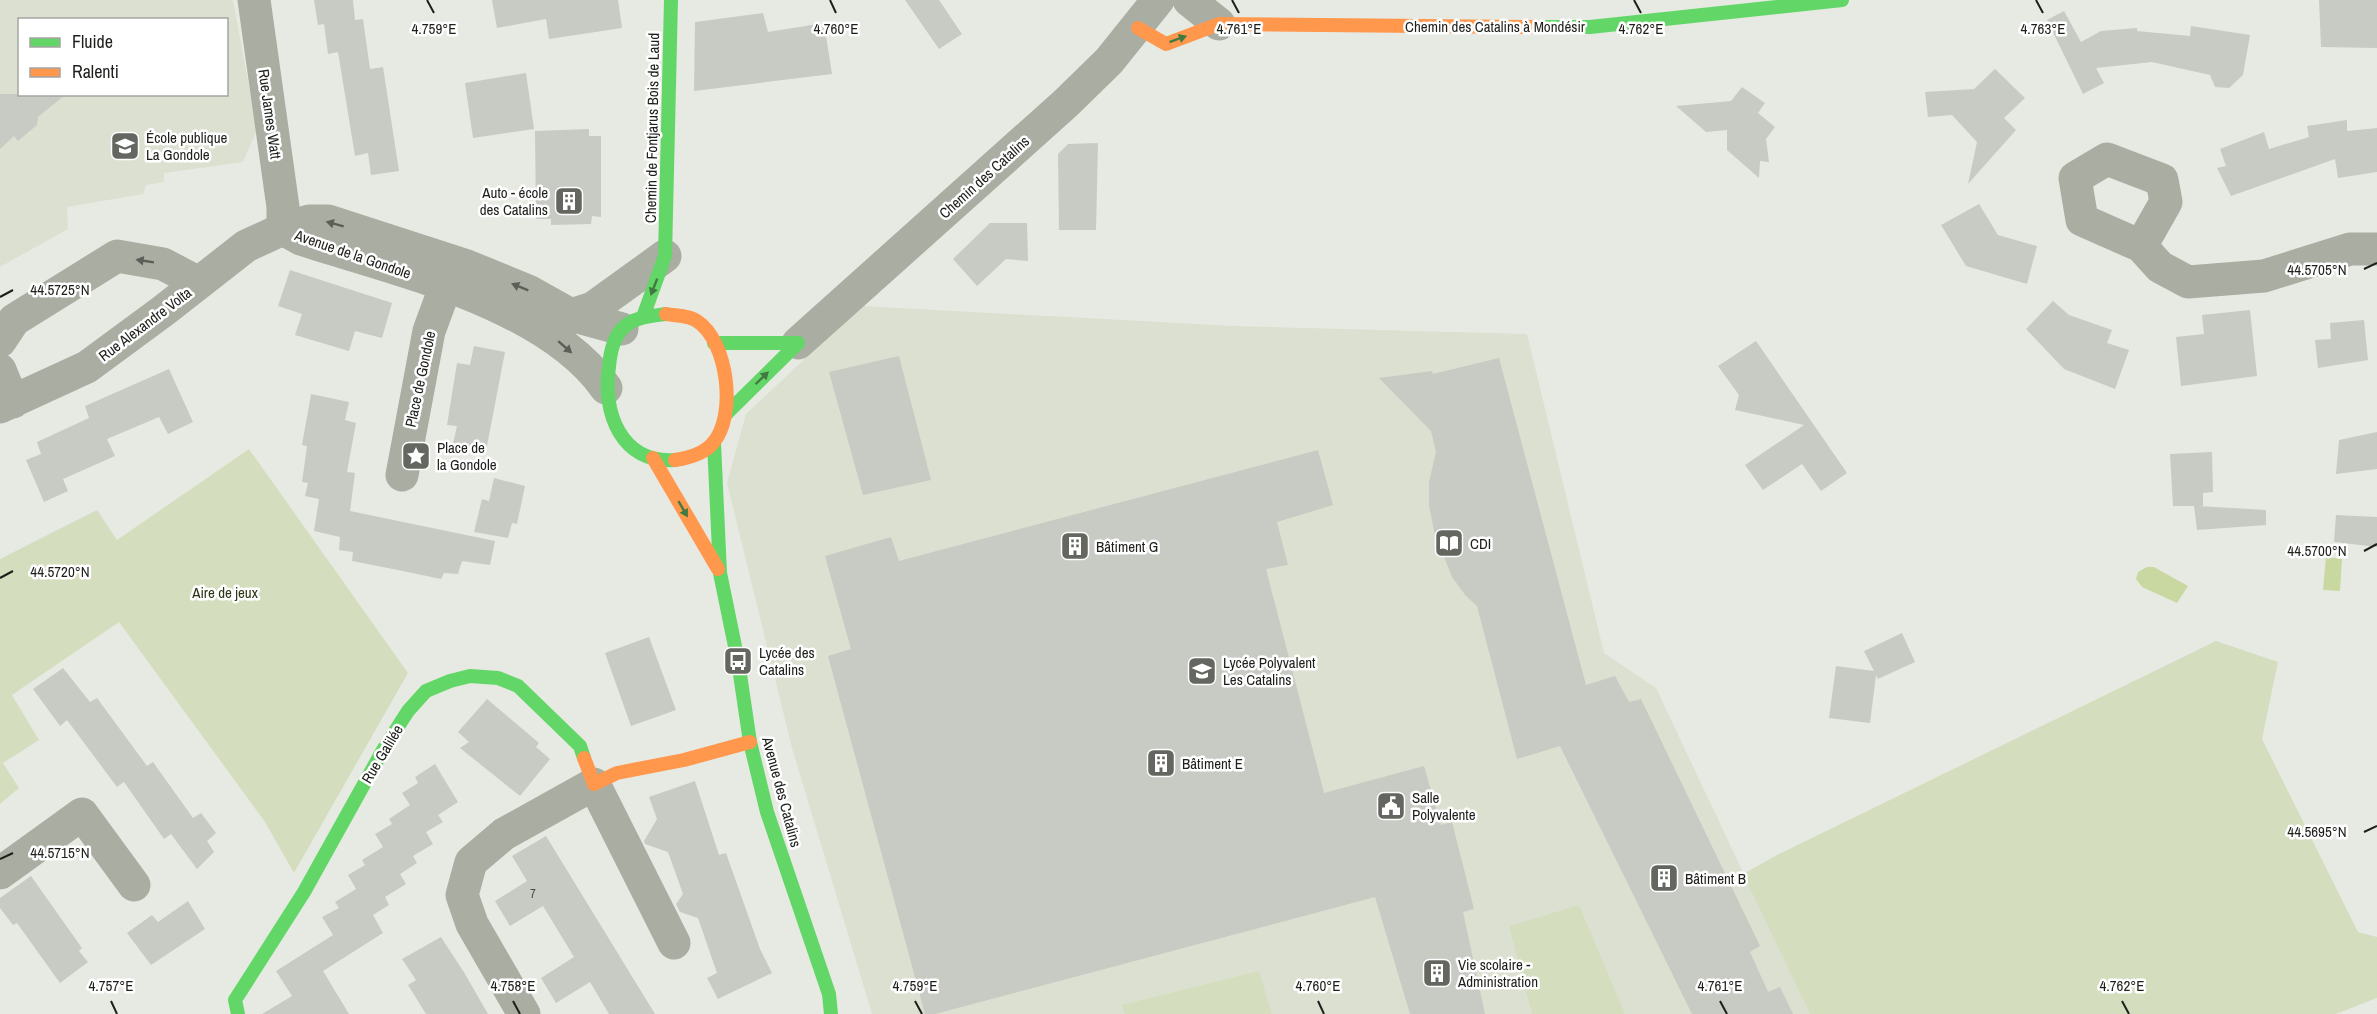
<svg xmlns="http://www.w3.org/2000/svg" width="2377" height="1014" font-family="'Archivo Narrow',sans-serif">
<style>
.built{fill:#dbe0d0;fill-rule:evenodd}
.green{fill:#d4debf}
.water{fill:#c8d8a0}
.building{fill:#c8cac4}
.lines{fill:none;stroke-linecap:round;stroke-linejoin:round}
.street{stroke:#a9ada2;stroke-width:33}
.fast{stroke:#63d668;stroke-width:14}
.slow{stroke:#ff974d;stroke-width:14}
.oneway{fill:#407a41}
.oneway2{fill:#5c5f57}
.ticks{fill:none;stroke:#1d1f1a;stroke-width:2}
.labels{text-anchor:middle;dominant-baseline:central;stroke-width:5;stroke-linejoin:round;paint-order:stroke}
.number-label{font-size:12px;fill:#484a44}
.street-label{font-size:15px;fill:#1d1f1a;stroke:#fff}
.poi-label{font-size:15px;fill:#1d1f1a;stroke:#fff;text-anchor:start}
.park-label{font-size:15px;fill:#2c3514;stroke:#fff}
.ticks-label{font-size:15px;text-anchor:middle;fill:#1d1f1a;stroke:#fff;stroke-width:5;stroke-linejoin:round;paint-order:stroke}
</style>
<rect width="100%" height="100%" fill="#e7eae2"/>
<!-- built -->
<path class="built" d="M 0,0 L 233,0 L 257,130 L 243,162 L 164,173 L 164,182 L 146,185 L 143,194 L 67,207 L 68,229 L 0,267 ZM 20,20 L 226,20 L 226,94 L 20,94 Z
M 861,306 L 1234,326 L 1527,334 L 1604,653 L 1656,688 L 1810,1014 L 872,1014 L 792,748 L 727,483 L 746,414 Z"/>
<!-- green -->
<path class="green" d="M 249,449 L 408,673 L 294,873 L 265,822 L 119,622 L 12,695 L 39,740 L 3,763 L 19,788 L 0,804 L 0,559 L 97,510 L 117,540 Z
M 2216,641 L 2278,662 L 2262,739 L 2358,932 L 2377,937 L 2377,998 L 2336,1014 L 1810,1014 L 1743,874 L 1777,855 Z
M 1579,905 L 1625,1014 L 1532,1014 L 1509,926 Z
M 1259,971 L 1272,1014 L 1125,1014 L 1122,1005 Z"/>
<!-- water -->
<path class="water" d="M 2326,557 L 2342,559 L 2340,591 L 2323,590 Z
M 2147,567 L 2154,567 L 2188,586 L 2177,603 L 2142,587 L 2136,579 L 2138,572 Z"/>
<!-- building -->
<path class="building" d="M 314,0 L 353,0 L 355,20 L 363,19 L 370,69 L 383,67 L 399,171 L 371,175 L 368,153 L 355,156 L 338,52 L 328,54 L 324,24 L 318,25 Z
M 492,0 L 618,0 L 622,28 L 549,39 L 546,19 L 497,28 Z
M 905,0 L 939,0 L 962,34 L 939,49 Z
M 2319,0 L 2377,0 L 2377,48 L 2321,47 Z
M 2064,11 L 2081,42 L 2101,31 L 2137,28 L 2137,31 L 2190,36 L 2191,26 L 2250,35 L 2243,75 L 2229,88 L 2215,87 L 2210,75 L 2152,62 L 2096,68 L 2104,83 L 2083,94 L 2047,20 Z
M 763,13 L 768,32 L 824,23 L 832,74 L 694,91 L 695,22 Z
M 1995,69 L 2025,98 L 2004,118 L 2016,130 L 1968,184 L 1977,142 L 1952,115 L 1928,117 L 1925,92 L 1974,89 Z
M 526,73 L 534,129 L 473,138 L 465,83 Z
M 1742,87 L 1765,103 L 1758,113 L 1775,127 L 1766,139 L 1769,162 L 1760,161 L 1759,178 L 1727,150 L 1727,130 L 1706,132 L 1676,106 L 1731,101 Z
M 0,94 L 66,94 L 38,117 L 37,125 L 18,141 L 14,136 L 0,149 Z
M 2347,120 L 2347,131 L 2377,128 L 2377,172 L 2338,178 L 2335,159 L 2231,196 L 2217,168 L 2226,166 L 2220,149 L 2264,132 L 2269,149 L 2309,137 L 2307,126 Z
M 589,129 L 589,136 L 601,136 L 601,217 L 592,216 L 591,224 L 551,225 L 551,219 L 536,219 L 535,131 Z
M 1098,143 L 1096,230 L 1059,230 L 1058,154 L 1068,144 Z
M 1979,204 L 1998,235 L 2037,246 L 2027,284 L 1966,266 L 1941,225 Z
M 990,223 L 1027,223 L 1028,261 L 1006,259 L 977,286 L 953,259 Z
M 290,270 L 392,303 L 382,338 L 355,331 L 349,351 L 295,335 L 302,314 L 278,306 Z
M 2053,301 L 2069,315 L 2112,330 L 2107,343 L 2129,350 L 2115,389 L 2064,369 L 2026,329 Z
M 2250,310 L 2257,376 L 2181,386 L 2176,337 L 2204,334 L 2202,315 Z
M 2364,320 L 2368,360 L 2318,368 L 2315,340 L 2331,339 L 2330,323 Z
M 1756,341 L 1847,473 L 1821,491 L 1802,464 L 1763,490 L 1745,465 L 1804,425 L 1735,410 L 1739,395 L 1718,366 Z
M 474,346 L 505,352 L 486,451 L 453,444 L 457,426 L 447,425 L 457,363 L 470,365 Z
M 899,356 L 931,480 L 863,495 L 829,372 Z
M 1499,358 L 1586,685 L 1615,676 L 1629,702 L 1641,699 L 1760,946 L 1750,952 L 1768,992 L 1780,987 L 1793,1014 L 1692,1014 L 1560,746 L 1517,759 L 1477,606 L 1466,596 L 1452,577 L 1434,531 L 1429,505 L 1429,482 L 1436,452 L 1431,431 L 1379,378 L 1432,371 L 1433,374 Z
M 169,369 L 193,422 L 168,434 L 159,417 L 107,439 L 115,456 L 63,479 L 68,491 L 44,502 L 26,460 L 41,454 L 37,442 L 89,418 L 85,406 Z
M 311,394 L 349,402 L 345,420 L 356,423 L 347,472 L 355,473 L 350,511 L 495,541 L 490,565 L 462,561 L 458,574 L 444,573 L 441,579 L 398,570 L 352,561 L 353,552 L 339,550 L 340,537 L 314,531 L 319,499 L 305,496 L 308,483 L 302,482 L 307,446 L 302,445 Z
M 2377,432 L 2377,469 L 2336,474 L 2339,440 Z
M 1318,450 L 1333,505 L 1277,522 L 1288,565 L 1266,569 L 1324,793 L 1424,766 L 1441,825 L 1452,822 L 1474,909 L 1463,912 L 1485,1014 L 1410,1014 L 1375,897 L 935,1014 L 925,1014 L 828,656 L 851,649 L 825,556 L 891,537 L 899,561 Z
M 2212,452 L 2213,492 L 2203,493 L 2203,506 L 2198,506 L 2266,510 L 2266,525 L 2197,530 L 2194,506 L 2173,506 L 2170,454 Z
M 494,478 L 525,486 L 517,524 L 512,523 L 508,538 L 474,532 L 482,499 L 489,501 Z
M 2336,515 L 2377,517 L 2377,547 L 2334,542 Z
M 1902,633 L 1915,662 L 1878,679 L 1876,675 L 1870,723 L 1829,718 L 1836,666 L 1874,671 L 1864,651 Z
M 649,637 L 676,710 L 631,726 L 605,653 Z
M 63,668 L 90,702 L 97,698 L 147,766 L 153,762 L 193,818 L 201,813 L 216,833 L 207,841 L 214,852 L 197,869 L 171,834 L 164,839 L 124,782 L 117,787 L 67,720 L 60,726 L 33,689 Z
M 487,699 L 539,743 L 536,747 L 550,759 L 520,796 L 460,748 L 469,742 L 458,732 Z
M 435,764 L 458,802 L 438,815 L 443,822 L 426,832 L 433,844 L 413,856 L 417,863 L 400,874 L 406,884 L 385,897 L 389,905 L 373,915 L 383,933 L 323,971 L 349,1014 L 262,1014 L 292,996 L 276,971 L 333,935 L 322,917 L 339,908 L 335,902 L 356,889 L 348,875 L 365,865 L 362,860 L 383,847 L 375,834 L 392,824 L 389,819 L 410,805 L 402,793 L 418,783 L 415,777 Z
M 695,781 L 719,855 L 726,853 L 760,949 L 772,973 L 718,999 L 707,978 L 717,973 L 698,918 L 680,912 L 676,904 L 683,894 L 668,852 L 645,844 L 644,841 L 657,819 L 649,797 Z
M 546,836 L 655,1014 L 609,1014 L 590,982 L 556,1003 L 541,978 L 574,957 L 543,906 L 510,926 L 495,901 L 527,881 L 512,856 Z
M 31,876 L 82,948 L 79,951 L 88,962 L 60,983 L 17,923 L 13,925 L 0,908 L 0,898 Z
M 188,901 L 205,929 L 151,965 L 127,933 L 152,915 L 158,922 Z
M 441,937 L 465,974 L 488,1014 L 426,1014 L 408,985 L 416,980 L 402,959 Z"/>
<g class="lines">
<!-- street -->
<path class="street" d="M 254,0 L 283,207 L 283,229
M 1189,0 L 1219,24
M 283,229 L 301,239 C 396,270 546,303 606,388
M 2141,246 L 2166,202 L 2162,180 L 2107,159 L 2075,178 L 2082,220 L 2141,246 L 2160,267 L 2188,282 L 2264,276 L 2350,249 L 2377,249
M 571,315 L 593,308 L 665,256
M 0,341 L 14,320 L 117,256 L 163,264 L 199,283
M 798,343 L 1066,103 L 1109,61 L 1158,0
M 0,370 L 13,402
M 0,407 L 87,367 L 163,311 L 246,246 L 283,229 L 309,221 L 328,221 L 467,266 L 528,291 L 571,315 L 622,329
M 402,475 L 429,331 L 446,285
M 0,873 L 82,814 L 134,885
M 524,1014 L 472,924 L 462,895 L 471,862 L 504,834 L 594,784 L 674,943"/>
<!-- fast -->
<path class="fast" d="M 1538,27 L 1590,27 L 1842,0
M 666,314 C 651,316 634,317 623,328 C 613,338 610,354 609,367 C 602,412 621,464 675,460
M 643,317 L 665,256 L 671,0
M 714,343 L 798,343
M 726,414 L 798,343
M 714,443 L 720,573 L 738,661 L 750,742 L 767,812 L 829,994 L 831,1014
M 238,1014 L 235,1000 L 304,892 L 383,750 L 408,711 L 426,691 L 450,681 L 470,676 L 498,678 L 518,686 L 580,746 L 584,758"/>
<!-- slow -->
<path class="slow" d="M 1138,28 L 1166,44 L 1219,24 L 1538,27
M 666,314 C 676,316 688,315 697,321 C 728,341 737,416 713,443 C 704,454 688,458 675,460
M 653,458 L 718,569
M 584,758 L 594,784 L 617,773 L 684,760 L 750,742"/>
</g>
<!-- one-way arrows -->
<defs><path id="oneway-solid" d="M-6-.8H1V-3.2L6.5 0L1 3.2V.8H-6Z" transform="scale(1.5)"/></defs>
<g class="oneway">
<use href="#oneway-solid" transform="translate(1178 39) rotate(-20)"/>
<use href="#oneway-solid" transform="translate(654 287) rotate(111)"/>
<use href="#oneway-solid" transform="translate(762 378) rotate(-44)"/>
<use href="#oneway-solid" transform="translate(683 509) rotate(60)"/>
</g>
<g class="oneway2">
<use href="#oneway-solid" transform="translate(335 224) rotate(-165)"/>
<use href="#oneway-solid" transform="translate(145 261) rotate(-171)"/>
<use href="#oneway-solid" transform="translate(520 287) rotate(-158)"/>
<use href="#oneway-solid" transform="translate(565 347) rotate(41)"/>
</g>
<!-- ticks -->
<path class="ticks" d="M 427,0 L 434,13M 830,0 L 836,13M 1232,0 L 1239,13M 1634,0 L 1641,13M 2036,0 L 2043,13M 2364,269 L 2377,263M 0,297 L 13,290M 2364,551 L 2377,544M 0,578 L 13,571M 2364,832 L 2377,826M 0,859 L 13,853M 111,1001 L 117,1014M 513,1001 L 520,1014M 915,1001 L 922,1014M 1318,1001 L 1324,1014M 1720,1001 L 1727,1014M 2122,1001 L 2129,1014"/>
<!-- icons -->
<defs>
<g id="school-square" transform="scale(1.5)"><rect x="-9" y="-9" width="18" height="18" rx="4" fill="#646660" stroke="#fff"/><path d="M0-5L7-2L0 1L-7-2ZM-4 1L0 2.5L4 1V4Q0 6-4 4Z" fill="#fff"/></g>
<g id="building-square" transform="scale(1.5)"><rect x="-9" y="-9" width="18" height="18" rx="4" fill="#646660" stroke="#fff"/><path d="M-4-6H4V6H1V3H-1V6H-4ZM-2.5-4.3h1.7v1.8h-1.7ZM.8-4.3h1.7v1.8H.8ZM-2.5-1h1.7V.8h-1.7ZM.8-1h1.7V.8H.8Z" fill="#fff"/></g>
<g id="sight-square" transform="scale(1.5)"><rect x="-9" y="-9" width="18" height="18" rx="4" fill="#646660" stroke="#fff"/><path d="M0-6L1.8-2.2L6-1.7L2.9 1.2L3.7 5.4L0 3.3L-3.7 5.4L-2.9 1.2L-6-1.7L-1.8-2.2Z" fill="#fff"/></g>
<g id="library-square" transform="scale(1.5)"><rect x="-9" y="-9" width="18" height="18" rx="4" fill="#646660" stroke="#fff"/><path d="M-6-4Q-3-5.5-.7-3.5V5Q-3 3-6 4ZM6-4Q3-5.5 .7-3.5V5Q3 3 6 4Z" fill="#fff"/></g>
<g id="bus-square" transform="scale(1.5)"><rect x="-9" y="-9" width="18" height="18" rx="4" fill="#646660" stroke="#fff"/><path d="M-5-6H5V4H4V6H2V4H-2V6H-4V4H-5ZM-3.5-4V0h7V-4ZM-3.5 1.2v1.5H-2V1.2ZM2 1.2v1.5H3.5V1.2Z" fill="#fff"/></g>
<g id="civic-square" transform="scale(1.5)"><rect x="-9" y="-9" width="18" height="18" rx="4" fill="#646660" stroke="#fff"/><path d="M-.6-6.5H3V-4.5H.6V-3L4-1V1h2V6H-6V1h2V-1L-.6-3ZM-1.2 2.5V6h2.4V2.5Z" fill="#fff"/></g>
</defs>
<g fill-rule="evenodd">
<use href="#school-square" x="125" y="146"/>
<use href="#building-square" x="569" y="201"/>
<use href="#sight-square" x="416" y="456"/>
<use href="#library-square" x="1449" y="543"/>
<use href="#building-square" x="1075" y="546"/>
<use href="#bus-square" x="738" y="661"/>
<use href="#school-square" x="1202" y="671"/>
<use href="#building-square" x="1161" y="763"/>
<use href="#civic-square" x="1391" y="806"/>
<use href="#building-square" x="1664" y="878"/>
<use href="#building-square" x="1437" y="973"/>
</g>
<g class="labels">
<!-- number labels -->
<g class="number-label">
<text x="533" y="894">7</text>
</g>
<!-- street labels -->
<g class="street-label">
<text x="1495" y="26">Chemin des Catalins à Mondésir</text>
<text transform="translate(270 114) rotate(82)">Rue James Watt</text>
<text transform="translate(652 128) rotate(-89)">Chemin de Fontjarus Bois de Laud</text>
<text transform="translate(984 177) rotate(-42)">Chemin des Catalins</text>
<text transform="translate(353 254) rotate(19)">Avenue de la Gondole</text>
<text transform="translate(145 324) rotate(-37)">Rue Alexandre Volta</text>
<text transform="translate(420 379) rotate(-78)">Place de Gondole</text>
<text transform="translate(382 754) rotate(-59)">Rue Galilée</text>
<text transform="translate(782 792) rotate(75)">Avenue des Catalins</text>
</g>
<!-- poi labels -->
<g class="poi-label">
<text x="146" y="137">École publique<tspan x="146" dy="17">La Gondole</tspan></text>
<text x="548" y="192" text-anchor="end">Auto - école<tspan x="548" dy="17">des Catalins</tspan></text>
<text x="437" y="447">Place de<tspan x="437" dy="17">la Gondole</tspan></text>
<text x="1470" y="543">CDI</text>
<text x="1096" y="546">Bâtiment G</text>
<text x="759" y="652">Lycée des<tspan x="759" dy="17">Catalins</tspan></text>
<text x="1223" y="662">Lycée Polyvalent<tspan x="1223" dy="17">Les Catalins</tspan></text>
<text x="1182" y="763">Bâtiment E</text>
<text x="1412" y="797">Salle<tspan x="1412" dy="17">Polyvalente</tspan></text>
<text x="1685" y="878">Bâtiment B</text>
<text x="1458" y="964">Vie scolaire -<tspan x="1458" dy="17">Administration</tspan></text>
</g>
<!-- park labels -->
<g class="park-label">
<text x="225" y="592">Aire de jeux</text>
</g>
</g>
<g class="ticks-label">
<text x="434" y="34">4.759°E</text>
<text x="836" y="34">4.760°E</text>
<text x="1239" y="34">4.761°E</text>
<text x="1641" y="34">4.762°E</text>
<text x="2043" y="34">4.763°E</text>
<text x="2317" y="275">44.5705°N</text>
<text x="60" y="295">44.5725°N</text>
<text x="2317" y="556">44.5700°N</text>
<text x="60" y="577">44.5720°N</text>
<text x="2317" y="837">44.5695°N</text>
<text x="60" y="858">44.5715°N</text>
<text x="111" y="991">4.757°E</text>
<text x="513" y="991">4.758°E</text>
<text x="915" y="991">4.759°E</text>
<text x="1318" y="991">4.760°E</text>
<text x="1720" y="991">4.761°E</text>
<text x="2122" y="991">4.762°E</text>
</g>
<!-- legend -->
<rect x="18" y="18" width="210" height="78" fill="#ffffff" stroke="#a5a5a3" stroke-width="1.5"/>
<rect x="30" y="38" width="30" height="9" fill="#63d668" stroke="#a5a5a3" stroke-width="1.5"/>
<text x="72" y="48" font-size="18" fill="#1d1f1a">Fluide</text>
<rect x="30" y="68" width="30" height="9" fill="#ff974d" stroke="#a5a5a3" stroke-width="1.5"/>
<text x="72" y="78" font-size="18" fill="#1d1f1a">Ralenti</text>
</svg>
